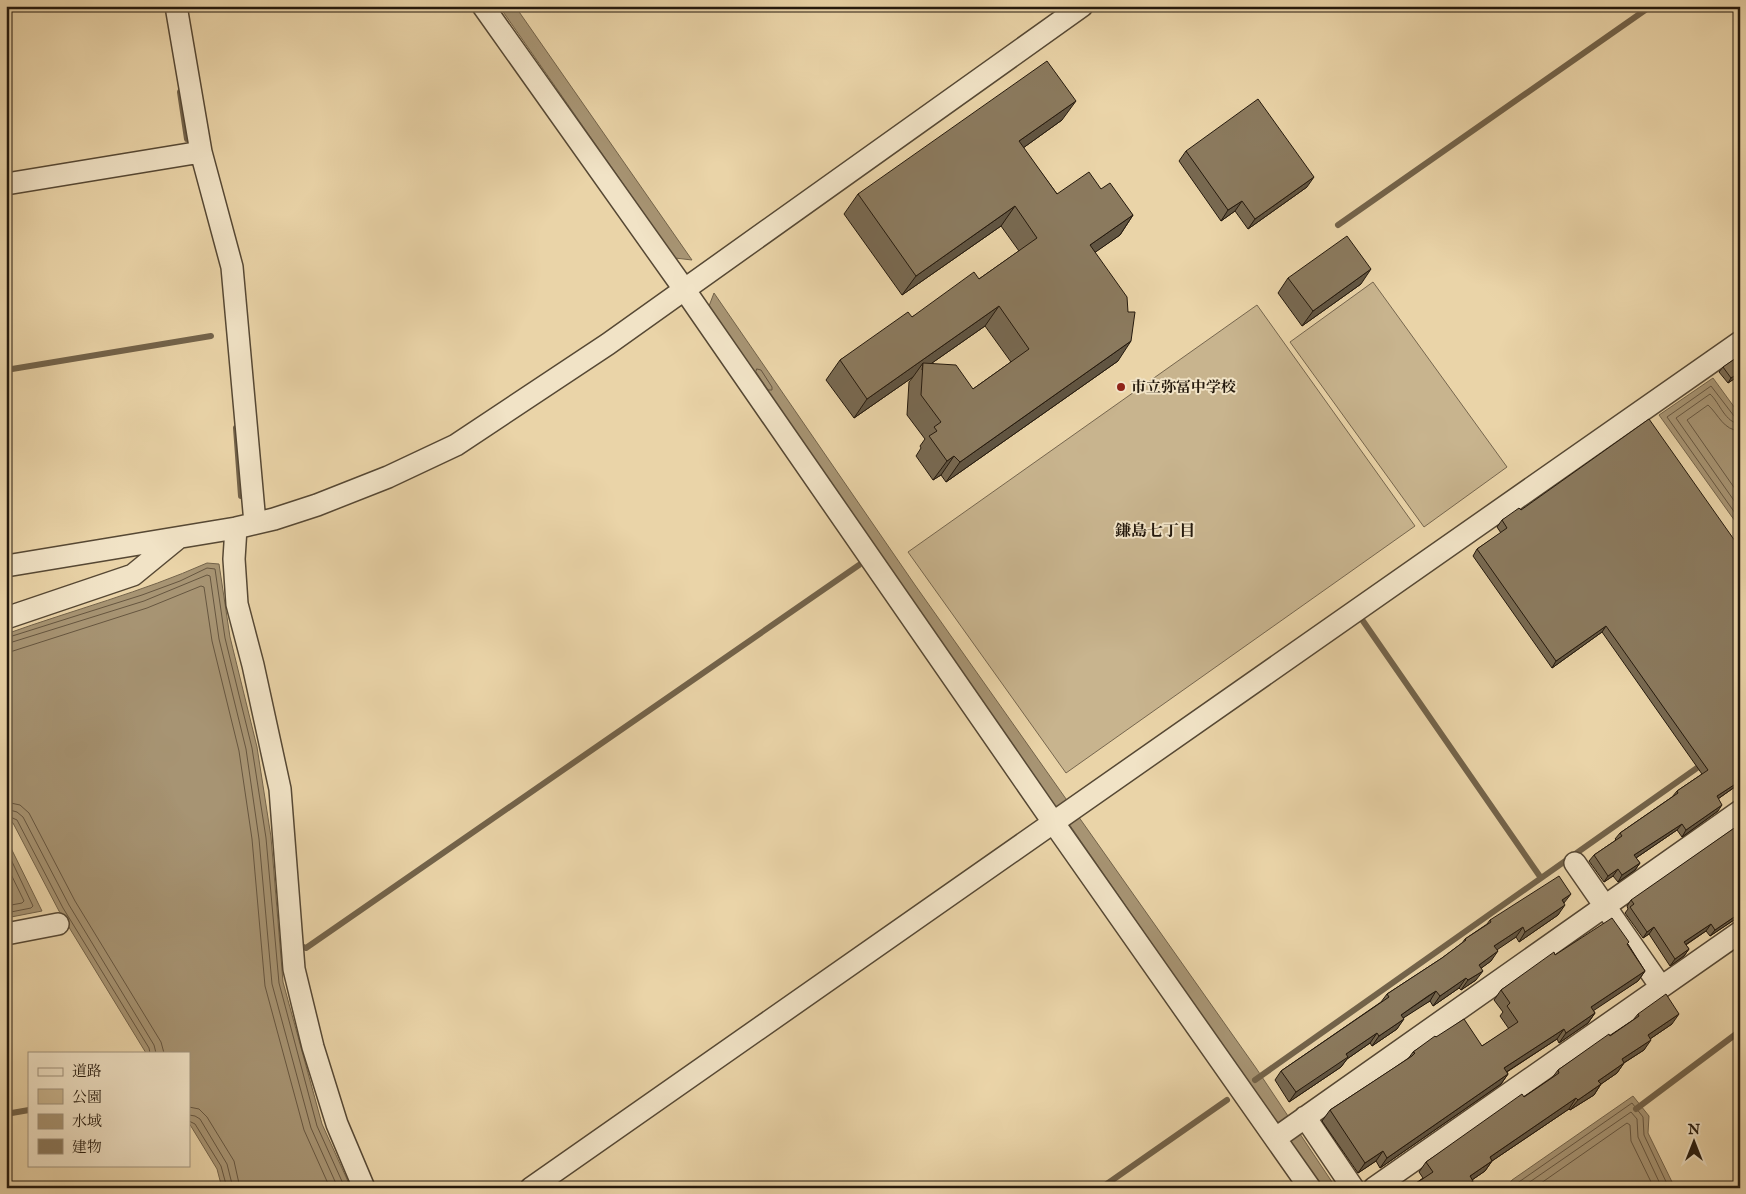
<svg xmlns="http://www.w3.org/2000/svg" width="1746" height="1194" font-family="'IM FELL English','Noto Serif JP',serif">
<style>
.green{fill:#c8b48e;stroke:#76664e}
.water{fill:#a79473;stroke:#73634a}
.lines{fill:none;stroke-linecap:round;stroke-linejoin:round}
.shore{stroke:#665640;stroke-width:1}
.stream{stroke:#73634a;stroke-width:6}
.minor-casing{stroke:#564834;stroke-width:24}
.minor{stroke:#f1e3c6;stroke-width:21}
.wall{fill:#786951;stroke:#24190d;fill-rule:evenodd}
.shaded-wall{fill:#615542;stroke:#24190d}
.building{fill:#8b7a5e;stroke:#24190d}
.poi-dot{fill:#8f2418;stroke:#f1e3c6;stroke-width:2}
.labels{text-anchor:middle;dominant-baseline:central;stroke-width:4;stroke-linejoin:round;paint-order:stroke}
.poi-label{font-size:15px;font-weight:bold;fill:#24190d;stroke:#f1e3c6;text-anchor:start}
.neighbourhood-label{font-size:16px;font-weight:bold;fill:#24190d;stroke:#f1e3c6}
</style>
<rect width="100%" height="100%" fill="#ead4a8"/>
<filter id="stains"><feTurbulence type="fractalNoise" baseFrequency=".004" numOctaves="4"/><feColorMatrix values="0 0 0 0 .2 0 0 0 0 .09 0 0 0 0 .02 0 0 0 .5 -.17"/></filter>
<radialGradient id="worn" r=".72"><stop offset=".6" stop-color="#630" stop-opacity="0"/><stop offset="1" stop-color="#630" stop-opacity=".3"/></radialGradient>
<!-- green -->
<path class="green" d="M 1373,282 L 1507,467 L 1424,527 L 1290,342 Z
M 1257,305 L 1415,526 L 1066,773 L 908,552 Z"/>
<!-- water -->
<path class="water" d="M 499,6 L 515,6 L 692,260 L 675,258 Z
M 714,293 L 915,585 L 1256,1068 L 1336,1188 L 1321,1188 L 1067,821 L 1052,806 L 753,377 L 709,306 Z
M 1713,378 L 1740,415 L 1740,528 L 1659,415 Z
M 207,563 L 219,564 L 230,637 L 257,747 L 271,837 L 283,982 L 322,1124 L 351,1188 L 222,1188 L 217,1169 L 189,1123 L 189,1053 L 146,1053 L 59,911 L 13,823 L 6,820 L 6,634 C 73,610 142,592 207,563 Z
M 6,838 L 42,911 L 6,918 Z
M 1633,1096 L 1649,1116 L 1648,1133 L 1675,1188 L 1506,1188 L 1512,1180 Z"/>
<g class="lines">
<!-- shore -->
<path class="shore" d="M 757,369 L 761,370 L 772,387 L 772,390 L 768,390 L 756,372 Z
M 1740,417 L 1734,416 L 1711,386 L 1667,417 L 1740,520
M 1740,424 C 1725,423 1720,403 1710,394 L 1676,418 L 1740,509
M 1740,431 C 1723,430 1719,415 1708,405 L 1687,420 L 1740,496
M 6,638 L 142,595 L 180,581 L 207,568 L 215,569 L 225,638 L 252,748 L 266,838 L 279,983 L 317,1126 L 345,1188
M 6,644 L 144,601 L 207,575 L 210,576 L 219,639 L 246,749 L 259,839 L 272,984 L 311,1128 L 338,1188
M 6,652 L 13,651 L 147,608 L 201,586 L 204,587 L 212,641 L 239,751 L 252,839 L 265,986 L 304,1130 L 330,1188
M 6,802 L 20,805 L 29,813 L 75,901 L 161,1042 L 164,1053
M 6,809 L 17,812 L 23,817 L 69,905 L 154,1045 L 156,1053
M 6,815 L 17,820 L 63,908 L 149,1048 L 150,1053
M 6,849 L 33,906 L 31,908 L 6,913
M 6,864 L 24,901 L 22,903 L 6,906
M 189,1107 L 199,1109 L 207,1117 L 234,1161 L 240,1188
M 189,1115 L 195,1116 L 200,1119 L 227,1164 L 233,1188
M 189,1121 L 195,1124 L 221,1166 L 227,1188
M 1513,1188 L 1516,1184 L 1632,1103 L 1643,1117 L 1644,1135 L 1669,1188
M 1521,1188 L 1631,1112 L 1637,1119 L 1638,1137 L 1662,1188
M 1534,1188 L 1627,1123 L 1630,1125 L 1631,1141 L 1654,1188"/>
<!-- stream -->
<path class="stream" d="M 180,92 L 187,139
M 1338,225 L 1651,6
M 6,370 L 211,336
M 236,428 L 241,496
M 1363,621 L 1541,878
M 301,946 L 306,948 L 859,565
M 1255,1080 L 1704,763
M 1636,1109 L 1740,1031
M 6,1114 L 29,1110
M 1101,1188 L 1227,1100"/>
<!-- minor casing -->
<g class="minor-casing">
<path id="minor" d="M 176,6 L 201,152 L 232,267 L 255,523
M 483,6 L 684,289 L 1053,822 L 1310,1188
M 6,184 L 201,152
M 236,528 L 234,559 L 237,604 L 253,665 L 280,789 L 294,969 L 313,1047 L 337,1124 L 364,1188
M 6,566 L 236,528 L 274,519 L 317,505 L 388,477 L 456,445 L 608,344 L 1082,6
M 6,618 L 133,575 L 177,539
M 1575,863 L 1661,987
M 6,934 L 58,924
M 1305,1117 L 1353,1188
M 1276,1138 L 1740,811
M 531,1188 L 1740,342
M 1374,1188 L 1740,932"/>
</g>
<!-- minor -->
<use href="#minor" class="minor"/>
</g>
<!-- wall -->
<path class="wall" d="M 1062,120 L 1023,148 L 1057,194 L 1101,189 L 1133,215 L 1120,235 L 1095,252 L 1118,361 L 946,482 L 941,475 L 933,480 L 916,456 L 921,448 L 920,446 L 925,439 L 907,415 L 909,382 L 913,377 L 854,418 L 826,380 L 840,360 L 912,317 L 979,279 L 1019,251 L 1001,226 L 902,295 L 844,214 L 858,194 ZM 985,326 L 1011,362 L 973,389 L 932,363 Z
M 1186,151 L 1307,187 L 1248,229 L 1235,211 L 1221,221 L 1179,161 Z
M 1288,278 L 1361,284 L 1302,326 L 1278,293 Z
M 1723,367 L 1740,375 L 1728,383 L 1719,372 Z
M 1521,510 L 1740,548 L 1740,785 L 1739,784 L 1718,799 L 1718,811 L 1682,837 L 1677,830 L 1636,858 L 1640,863 L 1635,870 L 1618,882 L 1613,876 L 1604,882 L 1589,861 L 1594,855 L 1616,840 L 1615,839 L 1620,833 L 1672,797 L 1677,791 L 1702,774 L 1602,632 L 1552,668 L 1473,556 L 1477,549 L 1501,533 L 1497,527 L 1502,520 Z
M 1631,900 L 1740,916 L 1710,936 L 1706,931 L 1686,945 L 1689,949 L 1684,956 L 1670,966 L 1649,934 L 1643,938 L 1625,913 L 1628,909 L 1627,906 Z
M 1564,903 L 1558,915 L 1519,942 L 1516,937 L 1497,949 L 1491,961 L 1481,968 L 1476,980 L 1461,990 L 1459,988 L 1433,1006 L 1430,1001 L 1421,1006 L 1403,1018 L 1397,1029 L 1372,1046 L 1370,1043 L 1347,1059 L 1341,1067 L 1289,1102 L 1275,1080 L 1281,1071 L 1381,1002 L 1387,994 L 1442,958 L 1462,943 L 1465,939 L 1487,924 L 1490,920 Z
M 1628,944 L 1645,971 L 1638,981 L 1593,1010 L 1595,1013 L 1588,1023 L 1559,1043 L 1557,1039 L 1507,1072 L 1508,1074 L 1501,1084 L 1380,1168 L 1376,1161 L 1358,1173 L 1322,1121 L 1330,1110 L 1408,1059 L 1413,1052 L 1436,1037 L 1482,1046 L 1509,1029 L 1500,1016 L 1503,1012 L 1494,1000 L 1501,990 L 1555,955 Z
M 1638,1014 L 1672,1024 L 1650,1039 L 1644,1050 L 1624,1063 L 1617,1073 L 1601,1084 L 1594,1095 L 1570,1110 L 1569,1109 L 1492,1161 L 1485,1171 L 1472,1180 L 1473,1181 L 1469,1188 L 1409,1188 L 1423,1178 L 1419,1172 L 1426,1162 L 1552,1078 L 1558,1070 L 1633,1020 Z"/>
<!-- shaded-wall -->
<path class="shaded-wall" d="M 1076,101 L 1062,120 L 1005,161 L 1019,141 Z
M 1314,177 L 1307,187 L 1248,229 L 1255,219 Z
M 1242,201 L 1235,211 L 1221,221 L 1228,210 Z
M 1015,206 L 1001,226 L 902,295 L 916,276 Z
M 1133,215 L 1120,235 L 1077,265 L 1090,245 Z
M 1371,269 L 1361,284 L 1302,326 L 1313,311 Z
M 999,306 L 985,326 L 922,370 L 923,363 L 913,377 L 854,418 L 867,399 Z
M 1131,341 L 1118,361 L 946,482 L 960,462 Z
M 1740,372 L 1740,375 L 1728,383 L 1731,378 Z
M 954,456 L 941,475 L 933,480 L 947,461 Z
M 1606,626 L 1602,632 L 1552,668 L 1556,661 Z
M 1740,781 L 1739,784 L 1712,803 L 1717,796 Z
M 1722,805 L 1718,811 L 1682,837 L 1686,830 Z
M 1682,824 L 1677,830 L 1630,862 L 1634,855 Z
M 1640,863 L 1635,870 L 1618,882 L 1622,875 Z
M 1618,869 L 1613,876 L 1604,882 L 1608,876 Z
M 1571,894 L 1564,903 L 1562,900 Z
M 1565,905 L 1558,915 L 1519,942 L 1525,932 Z
M 1740,913 L 1740,916 L 1710,936 L 1715,930 Z
M 1711,924 L 1706,931 L 1679,949 L 1684,942 Z
M 1523,927 L 1516,937 L 1488,956 L 1494,946 Z
M 1654,927 L 1649,934 L 1643,938 L 1647,932 Z
M 1689,949 L 1684,956 L 1670,966 L 1675,959 Z
M 1498,951 L 1491,961 L 1472,975 L 1479,965 Z
M 1483,971 L 1476,980 L 1461,990 L 1468,980 Z
M 1645,971 L 1638,981 L 1584,1017 L 1591,1007 Z
M 1466,978 L 1459,988 L 1433,1006 L 1440,996 Z
M 1436,991 L 1430,1001 L 1394,1024 L 1401,1015 Z
M 1595,1013 L 1588,1023 L 1559,1043 L 1566,1033 Z
M 1679,1014 L 1672,1024 L 1641,1045 L 1648,1035 Z
M 1404,1019 L 1397,1029 L 1372,1046 L 1379,1036 Z
M 1564,1029 L 1557,1039 L 1497,1078 L 1504,1068 Z
M 1377,1033 L 1370,1043 L 1347,1059 L 1341,1067 L 1289,1102 L 1296,1092 L 1346,1054 Z
M 1651,1040 L 1644,1050 L 1614,1069 L 1622,1059 Z
M 1624,1063 L 1617,1073 L 1591,1091 L 1598,1081 Z
M 1508,1074 L 1501,1084 L 1380,1168 L 1387,1158 Z
M 1601,1084 L 1594,1095 L 1570,1110 L 1578,1100 Z
M 1576,1098 L 1569,1109 L 1483,1167 L 1490,1157 Z
M 1383,1151 L 1376,1161 L 1358,1173 L 1365,1163 Z
M 1492,1161 L 1485,1171 L 1463,1186 L 1470,1176 Z
M 1473,1181 L 1469,1188 L 1463,1188 Z"/>
<!-- building -->
<path class="building" d="M 1047,61 L 1076,101 L 1019,141 L 1057,194 L 1089,172 L 1101,189 L 1110,183 L 1133,215 L 1090,245 L 1127,297 L 1128,312 L 1135,312 L 1131,341 L 960,462 L 954,456 L 947,461 L 929,436 L 937,431 L 934,427 L 941,422 L 921,395 L 923,363 L 956,365 L 973,389 L 1029,349 L 999,306 L 867,399 L 840,360 L 908,312 L 912,317 L 974,272 L 979,279 L 1037,238 L 1015,206 L 916,276 L 858,194 Z
M 1258,99 L 1314,177 L 1255,219 L 1242,201 L 1228,210 L 1186,151 Z
M 1347,236 L 1371,269 L 1313,311 L 1288,278 Z
M 1736,358 L 1740,363 L 1740,372 L 1731,378 L 1723,367 Z
M 1649,419 L 1740,548 L 1740,781 L 1717,796 L 1722,805 L 1686,830 L 1682,824 L 1634,855 L 1640,863 L 1622,875 L 1618,869 L 1608,876 L 1594,855 L 1622,836 L 1620,833 L 1678,793 L 1677,791 L 1708,770 L 1606,626 L 1556,661 L 1477,549 L 1507,528 L 1502,520 L 1519,508 L 1521,510 Z
M 1740,824 L 1740,913 L 1715,930 L 1711,924 L 1684,942 L 1689,949 L 1675,959 L 1654,927 L 1647,932 L 1630,907 L 1634,904 L 1631,900 Z
M 1559,876 L 1571,894 L 1562,900 L 1565,905 L 1525,932 L 1523,927 L 1494,946 L 1498,951 L 1479,965 L 1483,971 L 1468,980 L 1466,978 L 1440,996 L 1436,991 L 1428,996 L 1401,1015 L 1404,1019 L 1379,1036 L 1377,1033 L 1346,1054 L 1348,1057 L 1296,1092 L 1281,1071 L 1389,997 L 1387,994 L 1442,958 L 1466,940 L 1465,939 L 1491,922 L 1490,920 Z
M 1612,918 L 1629,942 L 1627,944 L 1645,971 L 1591,1007 L 1595,1013 L 1566,1033 L 1564,1029 L 1504,1068 L 1508,1074 L 1387,1158 L 1383,1151 L 1365,1163 L 1330,1110 L 1412,1056 L 1415,1053 L 1413,1052 L 1435,1036 L 1436,1037 L 1464,1019 L 1482,1046 L 1518,1022 L 1507,1006 L 1510,1003 L 1501,990 L 1554,952 L 1555,955 Z
M 1666,994 L 1679,1014 L 1648,1035 L 1651,1040 L 1622,1059 L 1624,1063 L 1598,1081 L 1601,1084 L 1578,1100 L 1576,1098 L 1490,1157 L 1492,1161 L 1470,1176 L 1473,1181 L 1463,1188 L 1409,1188 L 1433,1172 L 1426,1162 L 1522,1094 L 1524,1097 L 1559,1073 L 1558,1070 L 1609,1034 L 1610,1036 L 1639,1016 L 1638,1014 Z"/>
<!-- markers -->
<circle class="poi-dot" cx="1121" cy="387" r="5"/>
<g class="labels">
<!-- poi labels -->
<g class="poi-label">
<text x="1131" y="387">市立弥冨中学校</text>
</g>
<!-- neighbourhood labels -->
<g class="neighbourhood-label">
<text x="1155" y="532">鎌島七丁目</text>
</g>
</g>
<!-- margin -->
<rect width="1746" height="1194" fill="none" stroke="#ead4a8" stroke-width="25"/>
<rect x="8" y="8" width="1731" height="1179" fill="none" stroke="#24190d" stroke-width="2.5"/>
<rect x="12" y="12" width="1721" height="1169" fill="none" stroke="#24190d"/>
<!-- legend -->
<rect x="28" y="1052" width="162" height="115" fill="#f1e3c6" stroke="#9f927c"/>
<rect x="38" y="1068" width="25" height="8" fill="#f1e3c6" stroke="#9f927c"/>
<text x="72" y="1076" font-size="15" fill="#24190d">道路</text>
<rect x="38" y="1089" width="25" height="15" fill="#c8b48e" stroke="#9f927c"/>
<text x="72" y="1102" font-size="15" fill="#24190d">公園</text>
<rect x="38" y="1114" width="25" height="15" fill="#a79473" stroke="#9f927c"/>
<text x="72" y="1126" font-size="15" fill="#24190d">水域</text>
<rect x="38" y="1139" width="25" height="15" fill="#8b7a5e" stroke="#9f927c"/>
<text x="72" y="1152" font-size="15" fill="#24190d">建物</text>
<!-- north arrow -->
<g transform="translate(1694 1142)" stroke="#f1e3c6" stroke-width="4" paint-order="stroke">
<path d="M0-4L9 19L0 12L-9 19Z" fill="#24190d"/>
<text y="-8" font-size="14" font-weight="bold" text-anchor="middle" fill="#24190d">N</text>
</g>
<rect width="100%" height="100%" filter="url(#stains)"/>
<rect width="100%" height="100%" fill="url(#worn)"/>
</svg>
